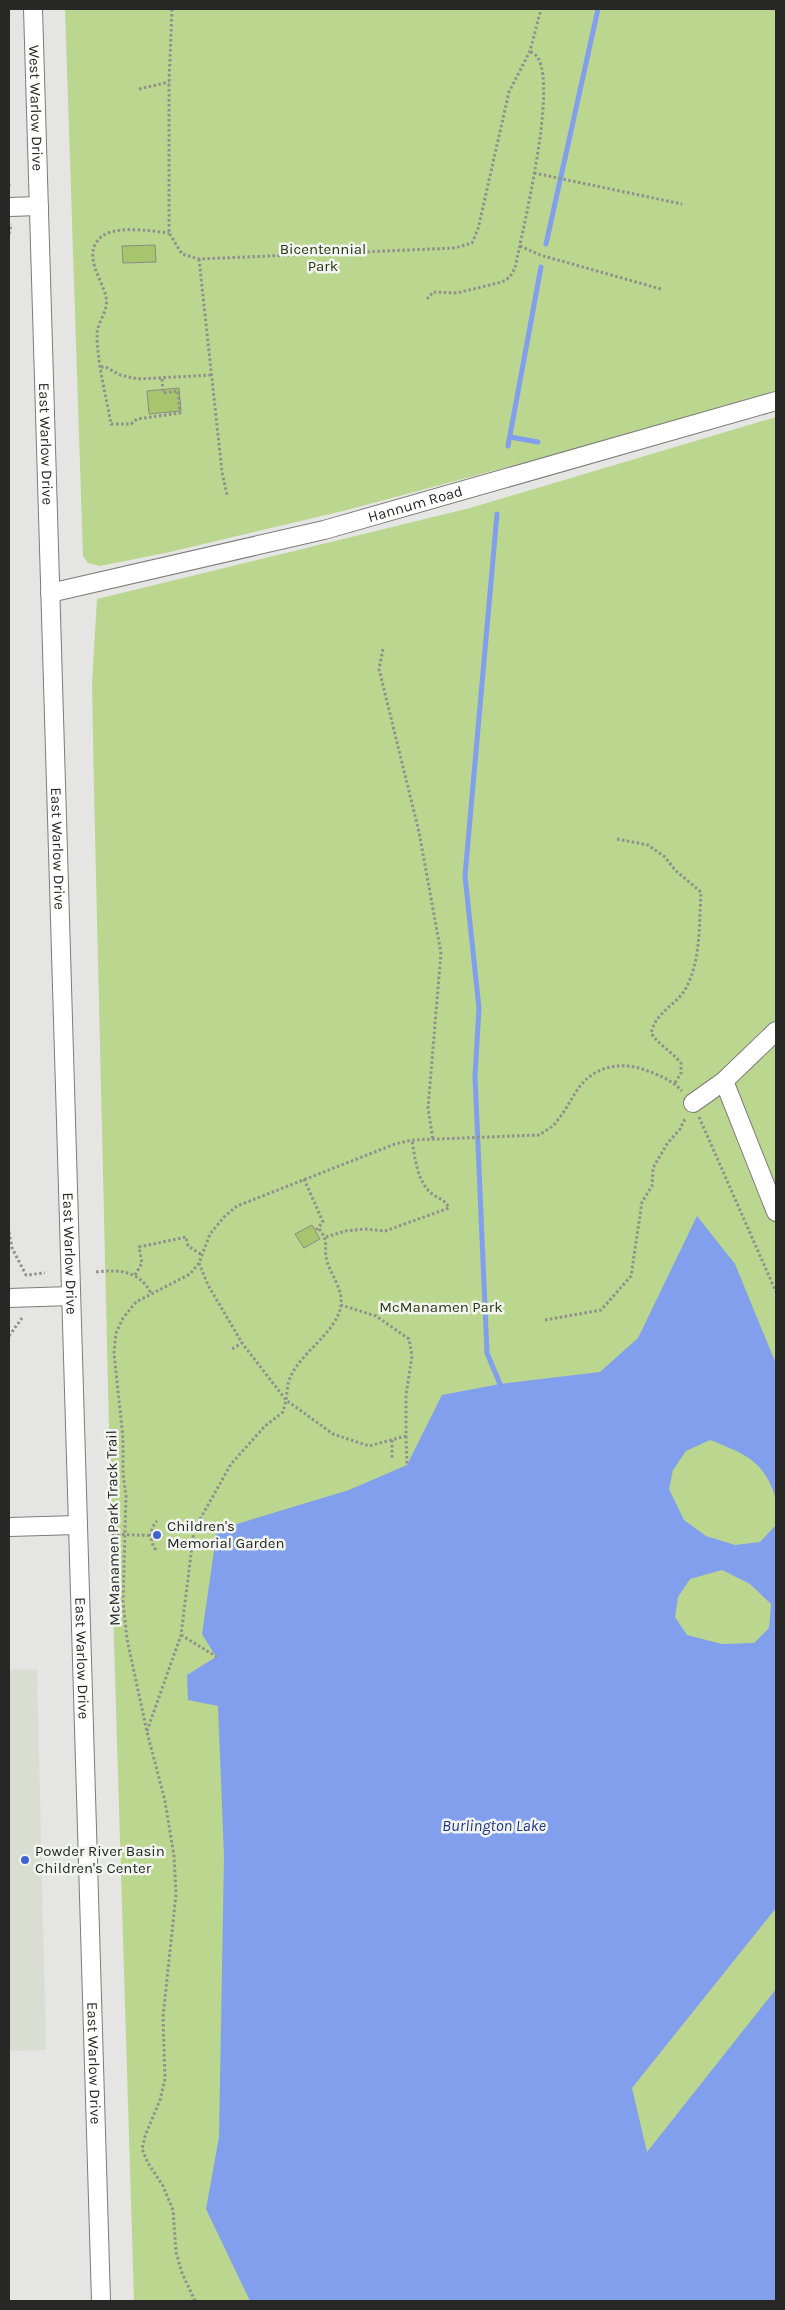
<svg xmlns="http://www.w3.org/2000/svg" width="785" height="2310" font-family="Karla,sans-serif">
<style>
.built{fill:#d9ddd2}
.green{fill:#bbd68e}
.water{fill:#819fed;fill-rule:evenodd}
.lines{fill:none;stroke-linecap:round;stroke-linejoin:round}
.stream{stroke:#819fed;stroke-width:5}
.building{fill:#a6c56d;stroke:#8a8c89}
.minor-casing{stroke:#7c7d7a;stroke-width:20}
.path{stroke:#90918f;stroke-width:3;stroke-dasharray:2.5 2.5;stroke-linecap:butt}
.minor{stroke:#fff;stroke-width:18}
.poi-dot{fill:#4062d4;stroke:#f2f4f0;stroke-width:2}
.labels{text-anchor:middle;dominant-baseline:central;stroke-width:5;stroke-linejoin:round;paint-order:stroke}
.street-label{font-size:15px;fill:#272726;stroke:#f2f4f0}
.park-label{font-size:15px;fill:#2a3611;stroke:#f2f4f0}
.poi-label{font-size:15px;fill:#272726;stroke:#f2f4f0;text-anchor:start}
.water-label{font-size:16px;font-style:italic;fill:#1c328b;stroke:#f2f4f0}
</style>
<rect width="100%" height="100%" fill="#e5e6e3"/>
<!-- built -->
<path class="built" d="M 37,1669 L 46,2050 L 9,2051 L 9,1670 Z"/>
<!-- green -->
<path class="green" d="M 65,9 L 776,9 L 776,392 L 630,434 L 347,510 L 170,552 L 100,566 L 88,563 L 83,556 Z
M 776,417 L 776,2301 L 134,2301 L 114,1643 L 94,790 L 92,683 L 97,599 L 470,508 Z"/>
<!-- water -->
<path class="water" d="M 697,1216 L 735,1264 L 776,1364 L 776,1499 C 764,1460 745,1454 710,1440 L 686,1451 L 673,1470 L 669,1489 L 684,1520 L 706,1536 L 735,1545 L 760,1542 L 776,1525 L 776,1908 L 632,2088 L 647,2152 L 776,1989 L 776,2301 L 250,2301 L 206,2209 L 219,2137 L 224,1856 L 218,1706 L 188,1700 L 187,1675 L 216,1657 L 202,1634 L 217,1530 L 349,1490 L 407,1465 L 442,1395 L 500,1384 L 600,1372 L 638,1338 ZM 722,1570 L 750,1584 L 771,1604 L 769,1628 L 754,1643 L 722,1644 L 687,1635 L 675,1617 L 678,1597 L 690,1579 Z"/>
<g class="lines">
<!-- stream -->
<path class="stream" d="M 546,244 L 598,9
M 510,437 L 538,442
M 508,446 L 541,267
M 497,514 L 465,876 L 479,1008 L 475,1076 L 487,1353 L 500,1384"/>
</g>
<!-- building -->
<path class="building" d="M 155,245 L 156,262 L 123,263 L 122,246 Z
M 179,388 L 181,411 L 149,414 L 147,391 Z
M 312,1225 L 320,1239 L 304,1248 L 295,1234 Z"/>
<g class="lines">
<!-- minor casing -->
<g class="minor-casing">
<g id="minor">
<path id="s1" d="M 33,9 L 101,2301"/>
<path d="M 9,207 L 39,206"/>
<path id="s2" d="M 50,593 L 324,530 L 776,401"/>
<path d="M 724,1081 L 776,1212"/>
<path d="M 693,1103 L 724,1081 L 776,1031"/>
<path d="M 9,1298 L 71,1296"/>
<path d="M 9,1527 L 77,1525"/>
</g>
</g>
<!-- path -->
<path class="path" d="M 172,9 L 169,82 L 169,233 L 182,254 L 199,259 L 455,248 L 472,243 L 478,229 L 509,92 L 530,51 L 541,9
M 139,89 L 169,82
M 534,173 L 682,204
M 9,184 L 9,186
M 9,234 L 11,224
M 520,246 L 540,255 L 661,289
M 199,259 L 222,472 L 227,495
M 427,299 L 433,292 L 457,293 L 502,282 L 510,277 L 515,268 C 523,228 557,90 538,58 C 537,55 532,53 530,51
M 101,367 L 106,367 L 120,375 L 138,379 L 211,375
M 162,379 L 163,393 L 178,391 L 180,413 L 137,419 L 131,424 L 111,424 C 106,395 97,363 97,333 C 98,321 109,310 106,297 C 102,279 83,256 99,239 C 112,224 150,231 169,233
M 383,649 L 379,669 L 419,832 L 441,953 L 428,1108 L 433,1140
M 617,839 L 648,845 L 665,857 L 675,870 L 701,892 C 699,923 701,960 686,988 C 676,1006 657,1010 651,1033 C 659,1045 671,1051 681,1063 L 681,1073 L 675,1083
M 699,1117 L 776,1292
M 304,1179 L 323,1222 L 315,1231
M 319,1229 C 330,1243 323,1246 327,1261 C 331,1275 343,1289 341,1305 C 337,1334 295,1355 288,1384 C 287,1389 287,1395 286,1400 L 333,1434 L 369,1446 L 406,1436 L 406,1395 L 412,1356 L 409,1339 L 376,1316 L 341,1305
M 9,1232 L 12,1248 L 26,1275 L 45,1273
M 326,1237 L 345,1231 L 364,1229 L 385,1231 L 449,1208 C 445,1199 438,1199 431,1193 C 417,1181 415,1158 412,1140
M 199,1263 L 208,1285 L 242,1343 L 232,1349
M 96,1272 C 120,1269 139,1271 151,1293
M 135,1275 L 142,1263 L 139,1247 L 186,1237 L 188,1246 L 202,1255
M 545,1320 L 601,1310 L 631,1276 L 642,1202 L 652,1186 L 653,1168 L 667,1144 L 680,1129 L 686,1117
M 9,1336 L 22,1318
M 406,1436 L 407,1465
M 392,1440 L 392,1460
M 112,1534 L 160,1536
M 156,1550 C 149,1540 149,1530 157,1521
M 181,1635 L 217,1657
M 147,1731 L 181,1635 L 194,1530 L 231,1464 L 265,1426 L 283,1412 L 286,1400 L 242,1343
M 195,2301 L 182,2273 L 176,2252 L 173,2210 L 163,2186 L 148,2163 L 142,2149 L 145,2136 L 160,2100 L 165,2079 L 163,2017 L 176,1894 L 174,1856 L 165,1801 L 147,1732 L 127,1639 L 123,1602 L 126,1496 L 123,1474 L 123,1438 L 114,1353 L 116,1333 L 123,1318 L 136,1302 L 190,1274 L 199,1263 L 210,1234 L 224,1217 L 237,1206 L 395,1144 L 412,1140 L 539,1135 C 545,1131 553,1127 557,1121 C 566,1110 572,1097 580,1086 C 596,1066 620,1062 642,1069 C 657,1074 672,1080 682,1091"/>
<!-- minor -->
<use href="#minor" class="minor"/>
</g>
<!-- markers -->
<g class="poi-dot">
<circle cx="157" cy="1535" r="5"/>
<circle cx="25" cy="1860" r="5"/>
</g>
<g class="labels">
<!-- street labels -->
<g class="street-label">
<text stroke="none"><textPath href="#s1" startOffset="99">West Warlow Drive</textPath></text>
<text stroke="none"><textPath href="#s1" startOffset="435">East Warlow Drive</textPath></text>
<text stroke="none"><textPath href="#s2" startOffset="376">Hannum Road</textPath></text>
<text stroke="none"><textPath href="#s1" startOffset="840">East Warlow Drive</textPath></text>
<text stroke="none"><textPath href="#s1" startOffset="1245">East Warlow Drive</textPath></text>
<text transform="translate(113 1528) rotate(-91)">McManamen Park Track Trail</text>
<text stroke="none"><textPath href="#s1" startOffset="1650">East Warlow Drive</textPath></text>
<text stroke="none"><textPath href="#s1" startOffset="2055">East Warlow Drive</textPath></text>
</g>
<!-- park labels -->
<g class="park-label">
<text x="323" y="249">Bicentennial<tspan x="323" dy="17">Park</tspan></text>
<text x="441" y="1307">McManamen Park</text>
</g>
<!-- poi labels -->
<g class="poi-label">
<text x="167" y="1526">Children's<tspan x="167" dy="17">Memorial Garden</tspan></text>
<text x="35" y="1851">Powder River Basin<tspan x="35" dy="17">Children's Center</tspan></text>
</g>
<!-- water labels -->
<g class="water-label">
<text x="494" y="1825">Burlington Lake</text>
</g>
</g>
<!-- border -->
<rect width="785" height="2310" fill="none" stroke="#272726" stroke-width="20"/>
</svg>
